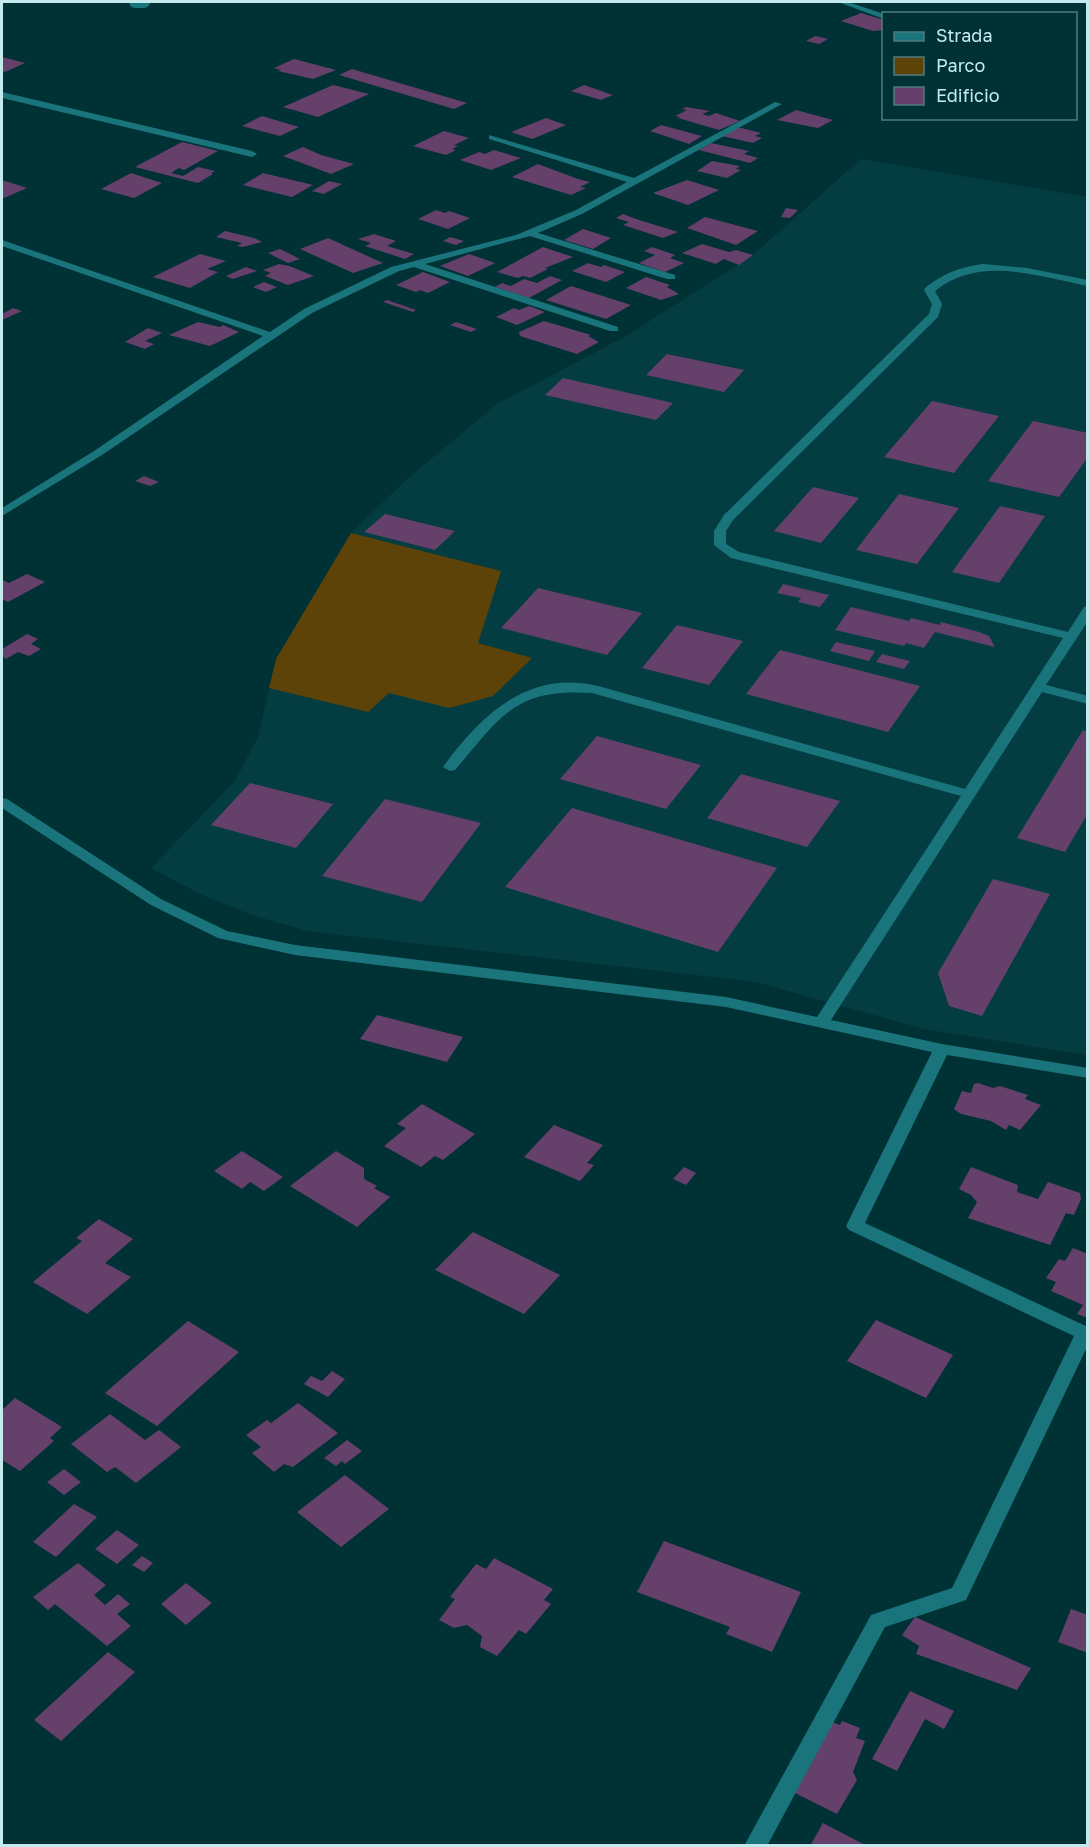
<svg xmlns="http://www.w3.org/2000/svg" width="1089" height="1847" font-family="'Golos Text',sans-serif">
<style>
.built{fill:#043d41}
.green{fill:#5d4308}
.building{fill:#65406b}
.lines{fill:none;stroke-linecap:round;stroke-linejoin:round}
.lane{stroke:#19757b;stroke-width:12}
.street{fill:#19757b;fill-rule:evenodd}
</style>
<rect width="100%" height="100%" fill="#003134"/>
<!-- built -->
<path class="built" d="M 861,159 L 1087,197 L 1087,1055 L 924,1029 L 756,982 L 307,931 L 249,914 L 200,894 L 151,868 L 235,781 L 258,737 L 276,659 L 351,533 L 407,479 L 497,404 L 626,336 L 753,255 Z"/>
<!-- green -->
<path class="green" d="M 351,533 L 501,571 L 478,643 L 532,658 L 493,696 L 449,708 L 389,693 L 368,712 L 269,688 L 276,659 Z"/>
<!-- building -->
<path class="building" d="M 861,13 L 884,20 L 884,30 L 873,31 L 841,21 Z
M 815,36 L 828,39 L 819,44 L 806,41 Z
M 2,57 L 25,63 L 5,72 L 2,71 Z
M 294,59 L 336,70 L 313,79 L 278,71 L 281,70 L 274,68 Z
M 352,69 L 467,103 L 454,109 L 339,75 Z
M 333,85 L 369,94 L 318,117 L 283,107 Z
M 584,85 L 613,95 L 601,100 L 571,91 Z
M 686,107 L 710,111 L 702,114 L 709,116 L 716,113 L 740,121 L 719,130 L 678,118 L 680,117 L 675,116 L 687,110 L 682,109 Z
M 796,110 L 833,120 L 818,128 L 777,120 Z
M 262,116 L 299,127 L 280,136 L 242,126 Z
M 546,118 L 566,125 L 532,139 L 511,132 Z
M 661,125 L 702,136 L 689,144 L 650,131 Z
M 737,127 L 761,133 L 755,136 L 762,138 L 753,143 L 722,136 Z
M 444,131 L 469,138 L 454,145 L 458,146 L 452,149 L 456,150 L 446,155 L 413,146 Z
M 182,142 L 218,151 L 184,170 L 179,168 L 171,173 L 183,176 L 198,167 L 215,171 L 211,173 L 213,174 L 198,183 L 135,167 Z
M 711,143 L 749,151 L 744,154 L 758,158 L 750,163 L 699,150 Z
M 303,147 L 321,155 L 354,164 L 331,174 L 283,156 Z
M 494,150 L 521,158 L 491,170 L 460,160 L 479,152 L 485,154 Z
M 712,161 L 740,166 L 736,169 L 741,170 L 727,178 L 697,171 Z
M 538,164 L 578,179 L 590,182 L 580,187 L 586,188 L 571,195 L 512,177 Z
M 131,173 L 162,183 L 134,198 L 101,189 Z
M 263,173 L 313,185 L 292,197 L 243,185 Z
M 2,180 L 27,188 L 4,198 L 2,197 Z
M 687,180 L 719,190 L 688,205 L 653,193 Z
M 329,181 L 342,184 L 324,194 L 312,191 Z
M 786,208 L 798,210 L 790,218 L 781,217 Z
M 436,210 L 445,213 L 449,211 L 470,218 L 448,229 L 418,219 Z
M 623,214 L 636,219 L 678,232 L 663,238 L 623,225 L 629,222 L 616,218 Z
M 705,217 L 758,231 L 736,245 L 687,228 Z
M 583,229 L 611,238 L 593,249 L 564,240 Z
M 225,231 L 254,238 L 262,242 L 243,247 L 237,246 L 242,243 L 216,237 Z
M 374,234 L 396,241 L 387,246 L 414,254 L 405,259 L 365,246 L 371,243 L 358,239 Z
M 450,237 L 464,241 L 456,245 L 443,241 Z
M 328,238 L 383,263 L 353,273 L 300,249 Z
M 702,244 L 729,252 L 736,250 L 753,255 L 739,265 L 724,259 L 716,264 L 682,253 Z
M 543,247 L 573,257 L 545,268 L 548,269 L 530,278 L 523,276 L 518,278 L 497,272 Z
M 652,247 L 675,255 L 670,258 L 684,263 L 665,272 L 639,263 L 655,255 L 644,251 Z
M 280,249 L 300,259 L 288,263 L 268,253 Z
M 200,254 L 226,261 L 207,269 L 218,272 L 190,288 L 153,277 Z
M 469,254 L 495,263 L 468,276 L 440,266 Z
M 588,263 L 601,267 L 604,265 L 625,272 L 606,282 L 572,271 Z
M 279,264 L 289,266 L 314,276 L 288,285 L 265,276 L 271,273 L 263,270 Z
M 246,267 L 257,271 L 233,279 L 226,276 Z
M 423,272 L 450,282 L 428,293 L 420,290 L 416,292 L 396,285 Z
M 550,276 L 562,280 L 529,298 L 495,287 L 502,283 L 511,286 L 524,279 L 537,283 Z
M 646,277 L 670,285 L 667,287 L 679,294 L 661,300 L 626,288 Z
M 264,282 L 277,287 L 266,292 L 253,287 Z
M 571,286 L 631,305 L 606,319 L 546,300 Z
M 387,300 L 416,310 L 413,312 L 383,302 Z
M 529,306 L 545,312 L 517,325 L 496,317 L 514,308 L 519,310 Z
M 13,308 L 22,311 L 2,320 L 2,314 Z
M 544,321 L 591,335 L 588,336 L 599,342 L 577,354 L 520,336 L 519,332 Z
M 198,322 L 220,327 L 223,325 L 239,332 L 210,346 L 169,335 Z
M 456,322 L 477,329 L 471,332 L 450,325 Z
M 148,328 L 162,333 L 145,341 L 154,344 L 145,349 L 125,342 Z
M 667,354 L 744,370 L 724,392 L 646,375 Z
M 563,378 L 673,403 L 656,420 L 545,395 Z
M 932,401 L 999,416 L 954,473 L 884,457 Z
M 1033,421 L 1088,433 L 1088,457 L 1059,497 L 988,481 Z
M 144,476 L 159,482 L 150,486 L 135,481 Z
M 813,487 L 859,498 L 821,543 L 774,531 Z
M 899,494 L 959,508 L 917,564 L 856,550 Z
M 1000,506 L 1045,516 L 999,583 L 952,572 Z
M 385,514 L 455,531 L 435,550 L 364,532 Z
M 27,574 L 45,582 L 8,602 L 2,599 L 2,580 L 9,583 Z
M 783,584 L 829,595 L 820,607 L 798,602 L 801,598 L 777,593 Z
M 538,588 L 642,613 L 607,655 L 501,628 Z
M 851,607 L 909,621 L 911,618 L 940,625 L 941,622 L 979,632 L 989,636 L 995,647 L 935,632 L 924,648 L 906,643 L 904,646 L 835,630 Z
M 677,625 L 743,641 L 709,685 L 642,668 Z
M 27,634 L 38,639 L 31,644 L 41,649 L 29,656 L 18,652 L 6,659 L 2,656 L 2,649 Z
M 836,642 L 875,651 L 869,661 L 830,651 Z
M 780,650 L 920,686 L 888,732 L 746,694 Z
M 882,654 L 910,661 L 904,669 L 876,662 Z
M 1083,730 L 1088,732 L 1088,813 L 1065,852 L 1017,838 Z
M 597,736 L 701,765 L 666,809 L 560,779 Z
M 741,774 L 840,801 L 807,847 L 707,818 Z
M 250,783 L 333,804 L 296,848 L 211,825 Z
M 385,799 L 481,823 L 422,902 L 322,876 Z
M 572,808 L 777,868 L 718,952 L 505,887 Z
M 993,879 L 1050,894 L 982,1016 L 949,1006 L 938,973 Z
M 377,1015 L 463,1037 L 447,1062 L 360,1039 Z
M 978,1083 L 993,1088 L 1000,1086 L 1028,1095 L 1025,1099 L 1041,1105 L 1020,1130 L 1009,1125 L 1006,1130 L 991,1121 L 961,1114 L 954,1109 L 962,1091 L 971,1093 L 974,1084 Z
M 422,1104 L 475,1134 L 443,1160 L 435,1156 L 421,1167 L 384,1146 L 406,1128 L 397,1124 Z
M 554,1125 L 603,1145 L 587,1163 L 594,1165 L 580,1181 L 524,1157 Z
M 242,1151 L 283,1177 L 264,1191 L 250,1182 L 242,1189 L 214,1171 Z
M 336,1151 L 364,1168 L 364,1179 L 377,1186 L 374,1188 L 390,1197 L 357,1227 L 290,1186 Z
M 684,1167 L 696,1173 L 686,1185 L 673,1179 Z
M 971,1167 L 1018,1185 L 1017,1192 L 1038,1199 L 1048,1182 L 1080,1193 L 1081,1199 L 1074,1215 L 1066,1213 L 1050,1245 L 968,1218 L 977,1202 L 971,1195 L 959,1189 Z
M 99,1219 L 133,1239 L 105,1263 L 131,1277 L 87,1314 L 33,1282 L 82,1241 L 76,1238 Z
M 473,1232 L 560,1275 L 524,1314 L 435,1270 Z
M 1073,1248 L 1088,1254 L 1088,1318 L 1077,1314 L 1083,1305 L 1051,1291 L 1056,1282 L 1046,1278 L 1059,1259 L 1065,1261 Z
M 876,1320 L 953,1355 L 926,1398 L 847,1361 Z
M 188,1321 L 239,1352 L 157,1426 L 105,1393 Z
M 332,1371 L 345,1379 L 328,1397 L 304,1384 L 311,1376 L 322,1381 Z
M 15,1398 L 62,1427 L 50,1438 L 54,1441 L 20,1471 L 2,1460 L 2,1410 Z
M 298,1403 L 338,1433 L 293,1467 L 284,1464 L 274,1472 L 252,1453 L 261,1447 L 246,1435 L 267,1420 L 271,1423 Z
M 110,1414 L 145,1440 L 159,1430 L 181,1447 L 136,1483 L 115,1467 L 107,1472 L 71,1444 Z
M 347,1440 L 362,1451 L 345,1464 L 342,1461 L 336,1466 L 324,1458 Z
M 64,1469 L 81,1482 L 64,1495 L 47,1482 Z
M 345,1475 L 389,1509 L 341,1547 L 297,1512 Z
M 74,1504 L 97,1517 L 56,1557 L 33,1542 Z
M 117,1530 L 139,1545 L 117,1564 L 95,1549 Z
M 664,1541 L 801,1592 L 772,1652 L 726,1634 L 730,1627 L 637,1592 Z
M 142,1556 L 153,1563 L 144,1572 L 132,1565 Z
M 494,1558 L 553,1589 L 544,1600 L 551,1604 L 526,1634 L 519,1630 L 497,1656 L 480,1647 L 482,1636 L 467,1625 L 454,1628 L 439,1620 L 455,1599 L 450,1597 L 476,1564 L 486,1569 Z
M 78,1563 L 106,1585 L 94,1595 L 105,1605 L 118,1594 L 130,1604 L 117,1614 L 131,1626 L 107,1646 L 55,1604 L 48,1610 L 33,1597 Z
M 186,1583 L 212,1603 L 186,1625 L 161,1604 Z
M 1071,1609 L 1088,1615 L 1088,1653 L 1058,1642 Z
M 915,1617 L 1031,1668 L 1017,1690 L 916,1654 L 919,1646 L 902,1635 Z
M 108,1652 L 135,1672 L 61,1741 L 34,1720 Z
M 910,1691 L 954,1711 L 944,1729 L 925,1719 L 897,1771 L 872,1759 Z
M 842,1721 L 860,1728 L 856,1738 L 865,1741 L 853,1772 L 857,1780 L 837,1814 L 791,1791 L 832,1722 L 840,1725 Z
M 823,1823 L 867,1846 L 810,1846 Z"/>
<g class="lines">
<!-- lane -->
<path class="lane" d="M 135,2 L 144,2"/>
<!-- street -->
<path class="street" d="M 838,2 L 848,2 L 884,14 L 884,19 Z
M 2,92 L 252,151 L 257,154 L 252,157 L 2,98 Z
M 775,102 L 782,104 L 582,214 L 538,233 L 675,275 L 675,279 L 667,279 L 530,236 L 425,264 L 618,327 L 618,331 L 610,331 L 414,267 L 399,271 L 312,313 L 102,455 L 2,516 L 2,508 L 94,451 L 263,336 L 2,246 L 2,240 L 270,332 L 304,309 L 391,267 L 516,235 L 576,210 L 627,182 L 489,139 L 489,135 L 634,178 Z
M 983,264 L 1027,268 L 1088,280 L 1088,286 C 1037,276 979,255 935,291 L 942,304 L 938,317 L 733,520 L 726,531 L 726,544 L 739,552 L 1068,632 L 1084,607 L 1088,606 L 1088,621 L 1046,685 L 1088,696 L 1088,704 L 1042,692 L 831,1020 L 942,1044 L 1088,1068 L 1088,1078 L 947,1055 L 865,1223 L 1088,1327 L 1088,1345 L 966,1600 L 885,1627 L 767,1846 L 744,1846 L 871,1615 L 952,1588 L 1074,1336 L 849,1230 L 846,1226 L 932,1052 L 726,1007 L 295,955 L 218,938 L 151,905 L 2,808 L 2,798 L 7,799 L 161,899 L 227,931 L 295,945 L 726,997 L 817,1017 L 961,796 L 592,693 C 515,688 501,716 455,770 L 450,771 L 443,767 C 480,716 528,669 598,686 L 965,789 L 1063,638 L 731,558 L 714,545 L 714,531 L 724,515 L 929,314 L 932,304 L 924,290 L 925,288 C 944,273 960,267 983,264 Z"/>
</g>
<!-- border -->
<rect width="1089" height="1847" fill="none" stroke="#c4eaed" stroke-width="6"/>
<!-- legend -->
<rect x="882" y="12" width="195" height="108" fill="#003134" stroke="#4e7b7e" stroke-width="1.5"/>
<rect x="894" y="32" width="30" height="9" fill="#19757b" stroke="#4e7b7e" stroke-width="1.5"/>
<text x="936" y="42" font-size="18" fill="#c4eaed">Strada</text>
<rect x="894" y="57" width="30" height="18" fill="#5d4308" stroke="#4e7b7e" stroke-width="1.5"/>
<text x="936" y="72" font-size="18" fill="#c4eaed">Parco</text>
<rect x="894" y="87" width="30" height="18" fill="#65406b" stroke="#4e7b7e" stroke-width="1.5"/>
<text x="936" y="102" font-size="18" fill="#c4eaed">Edificio</text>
</svg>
